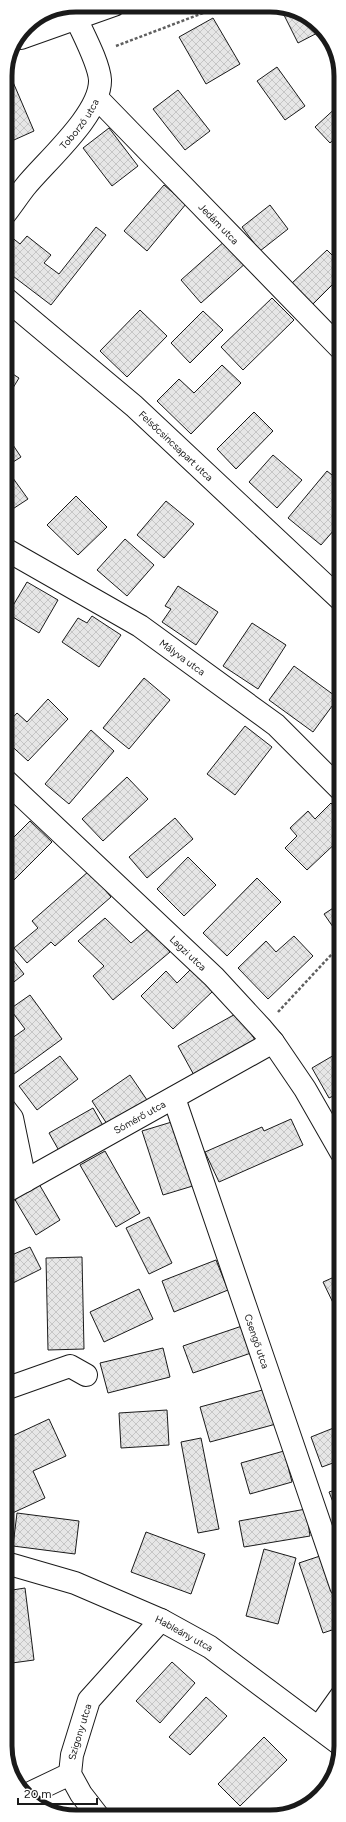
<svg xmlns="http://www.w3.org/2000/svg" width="346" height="1822" font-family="Figtree,sans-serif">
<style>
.building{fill:url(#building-cross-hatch);stroke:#1a1a1a}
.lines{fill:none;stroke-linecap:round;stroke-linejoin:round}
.street-casing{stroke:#1a1a1a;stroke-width:24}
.path{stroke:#5f5f5f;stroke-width:2.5;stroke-dasharray:3 2;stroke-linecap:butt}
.street{stroke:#fff;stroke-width:22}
.labels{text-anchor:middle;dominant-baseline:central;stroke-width:3;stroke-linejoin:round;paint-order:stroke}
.street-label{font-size:10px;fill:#1a1a1a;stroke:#fff}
.rim{fill:none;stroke:#1a1a1a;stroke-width:5}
</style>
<defs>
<pattern id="building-cross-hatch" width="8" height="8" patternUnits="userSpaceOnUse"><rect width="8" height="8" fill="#e6e6e6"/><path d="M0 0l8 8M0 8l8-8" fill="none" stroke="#c5c5c5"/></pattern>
</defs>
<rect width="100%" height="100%" fill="#fff"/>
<!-- building -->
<path class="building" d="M 280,7 L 288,7 L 323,30 L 298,43 Z
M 213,18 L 240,64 L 206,84 L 179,37 Z
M 277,67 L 305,106 L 285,120 L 257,81 Z
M 7,68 L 34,131 L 5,144 L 5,72 Z
M 178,90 L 210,131 L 185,150 L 153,109 Z
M 340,104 L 340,134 L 330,143 L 315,127 Z
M 109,128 L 138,166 L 112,186 L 83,148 Z
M 164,185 L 186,204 L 147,251 L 124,231 Z
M 270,205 L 288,229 L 260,251 L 242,227 Z
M 96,227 L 106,235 L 51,305 L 5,270 L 5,242 L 10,236 L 20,244 L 27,236 L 51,255 L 44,263 L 59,274 Z
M 226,240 L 247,262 L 201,303 L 181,280 Z
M 327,250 L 340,263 L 340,277 L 312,305 L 291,284 Z
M 272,298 L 294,320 L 243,370 L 221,347 Z
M 140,310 L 167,336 L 127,377 L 100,351 Z
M 203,311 L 223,330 L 190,363 L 171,343 Z
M 222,365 L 241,383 L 191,434 L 157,401 L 179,379 L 194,393 Z
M 5,369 L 19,378 L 5,401 Z
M 254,412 L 273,431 L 236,469 L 217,449 Z
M 5,433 L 21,457 L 5,467 Z
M 273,455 L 302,480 L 277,508 L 249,482 Z
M 327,471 L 341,482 L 341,522 L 321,545 L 288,518 Z
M 10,474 L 28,499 L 5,514 L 5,477 Z
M 76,496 L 107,527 L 78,555 L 47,525 Z
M 166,501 L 194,524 L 164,558 L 137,535 Z
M 125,539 L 154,565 L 127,596 L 97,570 Z
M 27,582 L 58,600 L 39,633 L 8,614 Z
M 178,586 L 218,612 L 196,645 L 162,622 L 171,609 L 165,606 Z
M 92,616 L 121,635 L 99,667 L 62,642 L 78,618 L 87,623 Z
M 252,623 L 286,645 L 258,689 L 223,666 Z
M 294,666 L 338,698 L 313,732 L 269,700 Z
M 144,678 L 170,700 L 129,749 L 103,728 Z
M 48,699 L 68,719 L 28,761 L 5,740 L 5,726 L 17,713 L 27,722 Z
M 245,726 L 272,747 L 235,795 L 207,774 Z
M 91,730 L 114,751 L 69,804 L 45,784 Z
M 127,777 L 148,799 L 103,841 L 82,819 Z
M 331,803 L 341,814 L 341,838 L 307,870 L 285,848 L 297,836 L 290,828 L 308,811 L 315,819 Z
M 175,818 L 193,839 L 147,878 L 129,857 Z
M 30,821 L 52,842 L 5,889 L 5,846 Z
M 188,857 L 216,885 L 184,916 L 157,889 Z
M 89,871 L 111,897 L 55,946 L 51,942 L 27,963 L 14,948 L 38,928 L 32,921 Z
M 257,878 L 281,902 L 227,956 L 203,933 Z
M 341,903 L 341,937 L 340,937 L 324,914 Z
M 105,918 L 131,943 L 149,928 L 170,952 L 113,1000 L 93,976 L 104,966 L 78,941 Z
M 294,936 L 313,956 L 268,999 L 238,968 L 266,941 L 276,952 Z
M 5,950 L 24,974 L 5,989 Z
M 191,969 L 213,991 L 173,1029 L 141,996 L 166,971 L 177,983 Z
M 30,995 L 62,1039 L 14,1074 L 5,1063 L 5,1043 L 25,1029 L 10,1009 Z
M 239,1012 L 256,1042 L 195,1077 L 178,1046 Z
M 341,1051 L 341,1092 L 329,1098 L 312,1068 Z
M 60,1056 L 78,1079 L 37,1110 L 19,1086 Z
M 130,1075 L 147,1100 L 109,1127 L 92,1101 Z
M 93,1108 L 106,1131 L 62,1156 L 49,1133 Z
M 291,1119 L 303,1145 L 219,1182 L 205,1152 L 262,1127 L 264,1131 Z
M 175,1121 L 196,1185 L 163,1195 L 142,1131 Z
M 105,1151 L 140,1213 L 116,1227 L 80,1165 Z
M 39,1184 L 60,1220 L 36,1235 L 14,1198 Z
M 149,1217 L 172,1263 L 149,1274 L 126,1228 Z
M 30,1247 L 41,1269 L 5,1287 L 5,1258 Z
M 82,1257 L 84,1349 L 48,1350 L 46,1258 Z
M 216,1260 L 228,1290 L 174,1312 L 162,1281 Z
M 341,1274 L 341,1309 L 337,1311 L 323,1282 Z
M 139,1289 L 153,1319 L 104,1342 L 90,1312 Z
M 242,1326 L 251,1353 L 193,1373 L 183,1346 Z
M 163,1348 L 170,1377 L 108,1393 L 100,1363 Z
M 266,1389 L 276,1424 L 210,1442 L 200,1407 Z
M 167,1410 L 169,1445 L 121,1448 L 119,1413 Z
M 49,1419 L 66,1456 L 33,1471 L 45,1498 L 6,1516 L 6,1439 Z
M 341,1425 L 341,1460 L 322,1467 L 311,1437 Z
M 201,1438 L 219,1529 L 198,1533 L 181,1442 Z
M 284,1451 L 292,1482 L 250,1494 L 241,1463 Z
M 341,1488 L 341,1522 L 329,1492 Z
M 306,1509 L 310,1536 L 244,1547 L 239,1521 Z
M 17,1513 L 79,1521 L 75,1554 L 13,1546 Z
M 146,1532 L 205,1554 L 191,1594 L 131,1572 Z
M 264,1549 L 296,1558 L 278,1624 L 246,1616 Z
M 320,1556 L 341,1616 L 341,1627 L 323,1633 L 299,1563 Z
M 25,1588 L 34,1660 L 12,1663 L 9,1638 L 6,1639 L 6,1591 Z
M 172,1662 L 195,1683 L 160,1723 L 136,1701 Z
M 206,1697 L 227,1716 L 190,1755 L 169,1737 Z
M 264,1737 L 287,1760 L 240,1806 L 218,1784 Z"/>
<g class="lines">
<!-- street casing -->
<g class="street-casing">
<g id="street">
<path d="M 21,38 L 114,5"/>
<path id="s1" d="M 97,98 L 340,348"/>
<path id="s2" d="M 5,214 C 12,205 18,196 25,187 C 46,161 101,114 100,80 C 99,63 83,34 76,18"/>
<path id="s3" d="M 5,298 L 134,406 L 341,600"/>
<path id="s4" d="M 5,549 L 140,626 L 276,725 L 341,790"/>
<path id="s5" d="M 5,780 L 214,977 L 262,1029 L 273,1042 L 305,1089 L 341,1152"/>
<path id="s6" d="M 174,1098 L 341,1586"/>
<path d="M 5,1109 L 12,1118 L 25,1181"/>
<path id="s7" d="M 5,1192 L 273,1042"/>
<path d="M 5,1389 L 70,1366 L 86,1375"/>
<path id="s8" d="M 6,1563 L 75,1583 L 161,1620 L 210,1647 L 341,1745"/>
<path d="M 319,1727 L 341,1696"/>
<path d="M 26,1795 L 70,1774"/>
<path id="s9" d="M 98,1816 L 81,1794 L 70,1774 L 72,1755 L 89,1700 L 161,1620"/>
</g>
</g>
<!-- path -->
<path class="path" d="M 116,46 L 219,7
M 278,1012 L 331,955 L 341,948"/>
<!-- street -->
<use href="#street" class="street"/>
</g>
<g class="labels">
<!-- street labels -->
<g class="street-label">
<text stroke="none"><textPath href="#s2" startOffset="117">Toborzó utca</textPath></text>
<text stroke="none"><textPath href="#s1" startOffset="175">Jedám utca</textPath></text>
<text stroke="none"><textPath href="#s3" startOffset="226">Felsőcsincsapart utca</textPath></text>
<text stroke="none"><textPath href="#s4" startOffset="208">Mályva utca</textPath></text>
<text stroke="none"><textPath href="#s5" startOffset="252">Lagzi utca</textPath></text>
<text stroke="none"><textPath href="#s7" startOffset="154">Sómérő utca</textPath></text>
<text stroke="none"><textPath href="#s6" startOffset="257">Csengő utca</textPath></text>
<text stroke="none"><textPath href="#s8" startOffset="192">Hableány utca</textPath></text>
<text stroke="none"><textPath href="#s9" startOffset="94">Szigony utca</textPath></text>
</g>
</g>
<!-- crop -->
<path d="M0 0H346V1822H0ZM76 12H270A64 64 0 0 1 334 76V1746A64 64 0 0 1 270 1810H76A64 64 0 0 1 12 1746V76A64 64 0 0 1 76 12Z" fill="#fff" fill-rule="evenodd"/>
<path class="rim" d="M76 12H270A64 64 0 0 1 334 76V1746A64 64 0 0 1 270 1810H76A64 64 0 0 1 12 1746V76A64 64 0 0 1 76 12Z"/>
<!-- scale -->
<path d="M18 1798v6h79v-6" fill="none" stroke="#1a1a1a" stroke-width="2"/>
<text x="24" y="1798" font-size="12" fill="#1a1a1a" stroke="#ffffff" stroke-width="3" paint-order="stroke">20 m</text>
</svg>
